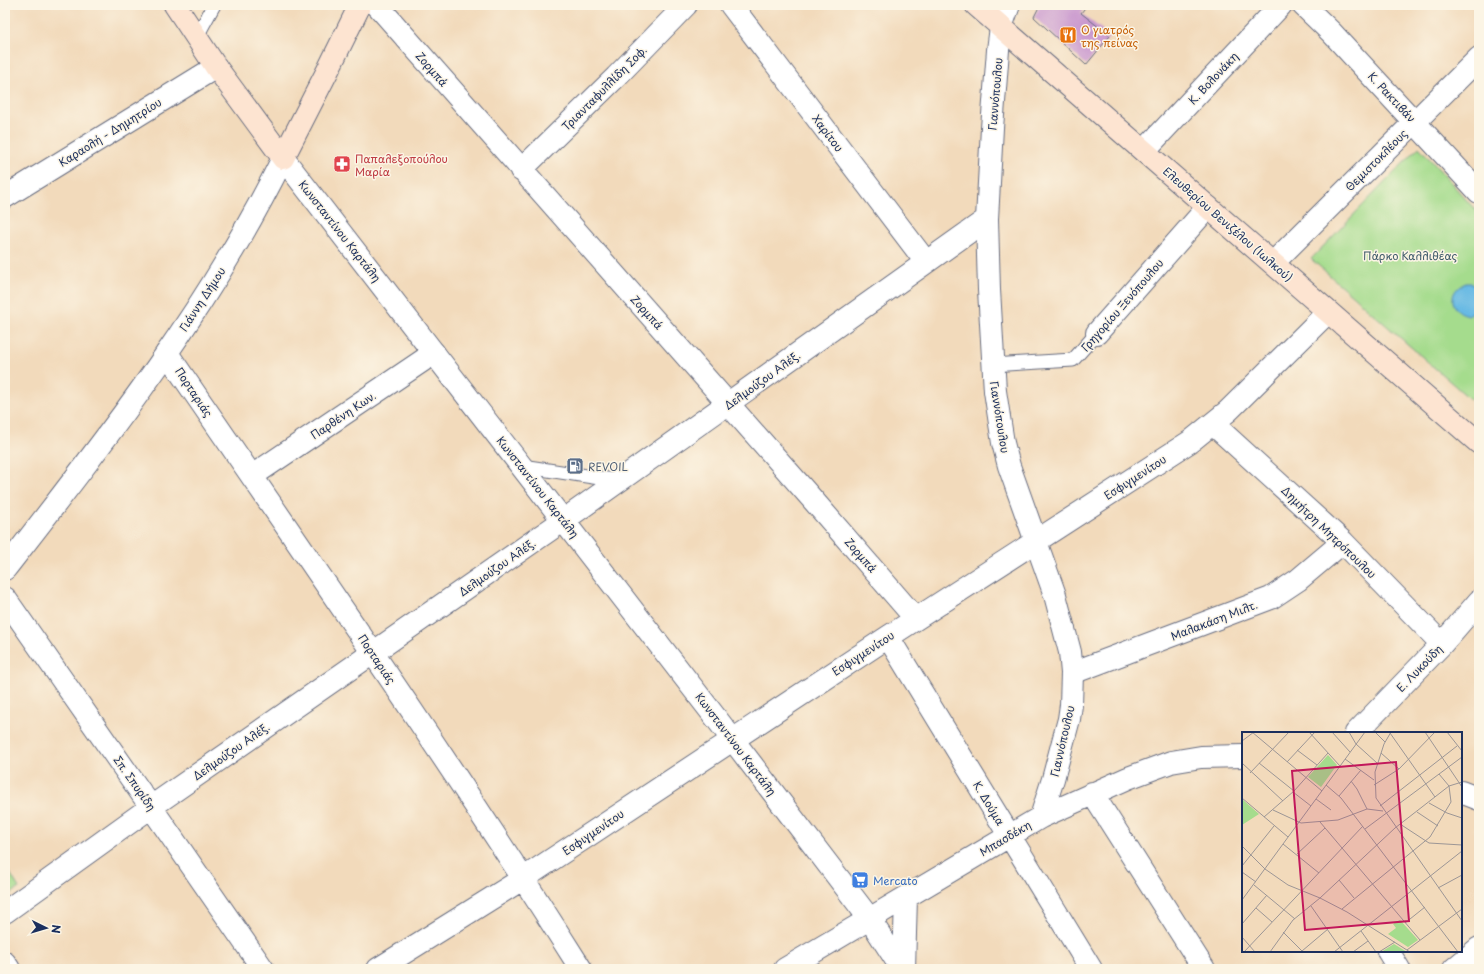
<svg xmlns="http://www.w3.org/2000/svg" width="1484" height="974" font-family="'Playpen Sans',sans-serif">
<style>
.green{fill:#a5dc8d;stroke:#608676}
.water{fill:#68bae4;stroke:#4274a1}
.building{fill:#ca9acf}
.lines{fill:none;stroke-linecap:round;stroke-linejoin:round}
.service-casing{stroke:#666b7f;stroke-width:15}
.minor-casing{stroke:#666b7f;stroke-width:24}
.tertiary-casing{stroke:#666b7f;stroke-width:24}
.secondary-casing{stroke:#666b7f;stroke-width:24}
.service{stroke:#fff;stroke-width:13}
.minor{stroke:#fff;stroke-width:22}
.tertiary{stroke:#fff;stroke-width:22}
.secondary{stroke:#fde4d1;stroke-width:22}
.labels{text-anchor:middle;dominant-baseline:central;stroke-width:3;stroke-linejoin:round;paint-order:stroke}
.food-label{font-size:11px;fill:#c56008;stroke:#fcf5e5;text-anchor:start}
.street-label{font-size:11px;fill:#1b2f5e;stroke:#fcf5e5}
.health-label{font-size:11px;fill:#be3a42;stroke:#fcf5e5;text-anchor:start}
.park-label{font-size:11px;fill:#3e5a6a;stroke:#fcf5e5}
.service-label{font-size:11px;fill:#4e5e75;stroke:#fcf5e5;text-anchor:start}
.shop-label{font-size:11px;fill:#366cbe;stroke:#fcf5e5;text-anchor:start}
.inset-road{fill:none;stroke:#9c9696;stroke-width:1}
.view{fill:#c2185b;fill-opacity:0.15;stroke:#c2185b;stroke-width:2}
.inset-edge{fill:none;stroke:#1b2f5e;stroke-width:2}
</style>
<rect width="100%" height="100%" fill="#fcf5e5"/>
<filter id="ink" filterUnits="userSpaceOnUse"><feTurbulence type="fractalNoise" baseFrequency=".025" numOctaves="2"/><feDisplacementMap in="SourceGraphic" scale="8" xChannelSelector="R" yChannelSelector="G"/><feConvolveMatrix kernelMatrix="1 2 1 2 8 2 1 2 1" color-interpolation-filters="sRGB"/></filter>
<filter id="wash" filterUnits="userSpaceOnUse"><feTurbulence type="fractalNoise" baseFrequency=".012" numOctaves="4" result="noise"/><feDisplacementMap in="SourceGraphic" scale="16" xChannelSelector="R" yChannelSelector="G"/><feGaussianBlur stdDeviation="0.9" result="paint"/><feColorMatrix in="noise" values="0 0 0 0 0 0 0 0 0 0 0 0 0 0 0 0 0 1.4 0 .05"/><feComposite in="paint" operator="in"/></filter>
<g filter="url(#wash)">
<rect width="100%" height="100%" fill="#f2dabb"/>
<!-- green -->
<path class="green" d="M 1419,147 L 1479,214 L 1479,407 L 1311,259 Z
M 5,865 L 19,888 L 5,898 Z"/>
<!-- water -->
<path class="water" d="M 1466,283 L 1471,283 L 1479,287 L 1479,311 L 1469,315 C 1449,312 1447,290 1466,283 Z"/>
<g id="blocks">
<!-- building -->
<path class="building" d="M 1040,5 L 1087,5 L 1081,13 L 1110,36 L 1086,65 L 1034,17 Z"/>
</g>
</g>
<g filter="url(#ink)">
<use href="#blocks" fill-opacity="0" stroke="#666b7f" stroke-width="1"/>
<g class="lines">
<!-- service casing -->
<g class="service-casing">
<path id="service" d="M 196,38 L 214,5
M 992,365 L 1073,360 L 1097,333
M 522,466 L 619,481"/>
</g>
<!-- minor casing -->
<g class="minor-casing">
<path id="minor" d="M 377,5 L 813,500 L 916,619
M 731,5 L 926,262
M 1009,5 L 1001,27 L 998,50 L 992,128 L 987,219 L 989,290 L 995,391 L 1003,443 L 1009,466 L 1055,595 L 1070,652 L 1072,673 L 1071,705 L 1069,719 L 1053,779 L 1041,817
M 1303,5 L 1332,33 L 1479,192
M 1144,151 L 1281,5
M 521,170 L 616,77 L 686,5
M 5,197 L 216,67
M 1273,263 L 1479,58
M 1097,333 L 1208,207
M 167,353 C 307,557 449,760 581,969
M 1213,424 L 1343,542 L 1442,644
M 252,476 L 434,353
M 5,598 L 151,807 L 263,969
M 888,637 L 1091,969
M 1072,673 L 1271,598 L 1298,580 L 1343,542
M 1356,733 L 1442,644 L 1479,601
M 1461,792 L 1479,799
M 1092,793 L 1204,969
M 5,912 L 151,807 L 564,520 L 987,219
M 1388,951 L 1399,969
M 5,963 L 9,969
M 378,969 L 524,878 L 888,637 L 1191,441 L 1228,411 L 1328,312
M 785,969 L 1041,817 L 1128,778 L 1171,762 L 1201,757 L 1243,756
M 904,969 L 906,897
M 1454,969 L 1479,948"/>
</g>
<!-- tertiary casing -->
<g class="tertiary-casing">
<path id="tertiary" d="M 5,569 C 107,438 210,307 283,158 L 733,740 L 869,918 L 902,969"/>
</g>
<!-- secondary casing -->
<g class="secondary-casing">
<path id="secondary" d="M 175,5 L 216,67 L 283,158 L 328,70 L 360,5
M 976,5 L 1479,443"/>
</g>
<!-- service -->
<use href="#service" class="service"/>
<!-- minor -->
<use href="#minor" class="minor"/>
<!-- tertiary -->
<use href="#tertiary" class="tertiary"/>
<!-- secondary -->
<use href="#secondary" class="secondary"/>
</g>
</g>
<!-- icons -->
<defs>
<g id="restaurant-square" transform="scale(0.9)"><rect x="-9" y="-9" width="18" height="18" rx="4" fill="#e8710a" stroke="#fcf5e5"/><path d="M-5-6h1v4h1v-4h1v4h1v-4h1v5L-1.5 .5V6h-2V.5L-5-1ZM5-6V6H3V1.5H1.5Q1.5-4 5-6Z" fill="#fff"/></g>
<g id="pharmacy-square" transform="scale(0.9)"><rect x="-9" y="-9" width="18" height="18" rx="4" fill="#e0444e" stroke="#fcf5e5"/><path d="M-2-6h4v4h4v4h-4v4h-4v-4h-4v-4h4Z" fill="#fff"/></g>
<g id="fuel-square" transform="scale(0.9)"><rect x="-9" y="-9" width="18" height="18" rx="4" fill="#5c6f8a" stroke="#fcf5e5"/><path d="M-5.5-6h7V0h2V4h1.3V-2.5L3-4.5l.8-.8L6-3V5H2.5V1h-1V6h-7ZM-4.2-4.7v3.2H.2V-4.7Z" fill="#fff"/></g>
<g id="supermarket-square" transform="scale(0.9)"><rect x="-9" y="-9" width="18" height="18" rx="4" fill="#3f7fe0" stroke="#fcf5e5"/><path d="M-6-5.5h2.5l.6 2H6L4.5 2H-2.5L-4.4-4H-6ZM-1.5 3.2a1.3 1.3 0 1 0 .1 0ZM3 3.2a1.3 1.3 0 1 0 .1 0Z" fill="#fff"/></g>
</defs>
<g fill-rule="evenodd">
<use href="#restaurant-square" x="1068" y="35"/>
<use href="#pharmacy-square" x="342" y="164"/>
<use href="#fuel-square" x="575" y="466"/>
<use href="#supermarket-square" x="860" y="880"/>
</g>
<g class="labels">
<!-- food labels -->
<g class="food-label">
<text x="1081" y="29">Ο γιατρός<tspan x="1081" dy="13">της πείνας</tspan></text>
</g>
<!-- street labels -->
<g class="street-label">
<text transform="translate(432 69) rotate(49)">Ζορμπά</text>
<text transform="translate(1213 78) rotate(-47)">Κ. Βολονάκη</text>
<text transform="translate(604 88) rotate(-45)">Τριανταφυλλίδη Σοφ.</text>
<text transform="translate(995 94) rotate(-85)">Γιαννόπουλου</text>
<text transform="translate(1392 97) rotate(47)">Κ. Ρακτιβάν</text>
<text transform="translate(110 132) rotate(-32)">Καραολή - Δημητρίου</text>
<text transform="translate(828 133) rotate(53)">Χαρίτου</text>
<text transform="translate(1376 160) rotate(-45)">Θεμιστοκλέους</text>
<text transform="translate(1228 224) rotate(41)">Ελευθερίου Βενιζέλου (Ιωλκού)</text>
<text transform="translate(340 231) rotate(52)">Κωνσταντίνου Καρτάλη</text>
<text transform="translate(202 299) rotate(-57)">Γιάννη Δήμου</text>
<text transform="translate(1122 305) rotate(-49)">Γρηγορίου Ξενόπουλου</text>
<text transform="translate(647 312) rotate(48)">Ζορμπά</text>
<text transform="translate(762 380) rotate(-36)">Δελμούζου Αλέξ.</text>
<text transform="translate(194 392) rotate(56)">Πορταριάς</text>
<text transform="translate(343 415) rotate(-34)">Παρθένη Κων.</text>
<text transform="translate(1000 417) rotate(81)">Γιαννόπουλου</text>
<text transform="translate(1135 477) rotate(-33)">Εσφιγμενίτου</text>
<text transform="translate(538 487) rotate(52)">Κωνσταντίνου Καρτάλη</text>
<text transform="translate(1329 532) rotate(44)">Δημήτρη Μητρόπουλου</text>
<text transform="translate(861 555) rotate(49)">Ζορμπά</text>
<text transform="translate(497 567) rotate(-35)">Δελμούζου Αλέξ.</text>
<text transform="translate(1214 620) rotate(-21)">Μαλακάση Μιλτ.</text>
<text transform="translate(863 653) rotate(-33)">Εσφιγμενίτου</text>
<text transform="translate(377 659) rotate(56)">Πορταριάς</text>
<text transform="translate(1419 668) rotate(-46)">Ε. Λυκούδη</text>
<text transform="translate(1062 741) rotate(-77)">Γιαννόπουλου</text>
<text transform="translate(736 744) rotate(53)">Κωνσταντίνου Καρτάλη</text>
<text transform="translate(231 751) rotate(-35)">Δελμούζου Αλέξ.</text>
<text transform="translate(135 783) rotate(55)">Σπ. Σπυρίδη</text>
<text transform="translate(989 803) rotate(59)">Κ. Δούμα</text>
<text transform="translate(593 832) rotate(-34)">Εσφιγμενίτου</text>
<text transform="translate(1005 838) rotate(-31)">Μπασδέκη</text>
</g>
<!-- health labels -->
<g class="health-label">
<text x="355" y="158">Παπαλεξοπούλου<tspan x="355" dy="13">Μαρία</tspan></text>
</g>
<!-- park labels -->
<g class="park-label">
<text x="1410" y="255">Πάρκο Καλλιθέας</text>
</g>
<!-- service labels -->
<g class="service-label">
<text x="588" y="466">REVOIL</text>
</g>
<!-- shop labels -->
<g class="shop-label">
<text x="873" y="880">Mercato</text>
</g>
</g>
<!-- overview -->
<g transform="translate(1242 732)">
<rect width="220" height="220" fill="#f2dabb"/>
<path d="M 86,23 L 95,33 L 79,55 L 66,45 ZM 0,67 L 17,82 L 0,93 ZM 158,188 L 176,208 L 166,215 L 146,202 L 154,196 L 151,192 ZM 152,212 L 165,220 L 139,220 Z" fill="#a5dc8d"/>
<path class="inset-road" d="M 10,0 L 80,59M 67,0 L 98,34M 90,0 L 108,20M 107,0 L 114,12 L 135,31M 133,0 L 143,10M 149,0 L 142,12 L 133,40 L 134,66 L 220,189M 183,0 L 220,55M 205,0 L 220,19M 148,1 L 193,65M 0,9 L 12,0M 55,18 L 75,33M 139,21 L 157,37M 103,27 L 132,48M 45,30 L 73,0M 0,31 L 41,69M 17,31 L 52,59M 8,41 L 47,0M 109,49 L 115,57 L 125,77M 84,53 L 99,66 L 216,220M 132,53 L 157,37 L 193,0M 51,60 L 69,74M 97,64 L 119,38M 0,66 L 46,105M 74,67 L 89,78M 187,71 L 205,81 L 220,86M 138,74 L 215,14M 31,78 L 59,91 L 96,88 L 125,77 L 141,79M 175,80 L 196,94M 22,85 L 52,59 L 86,21M 78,90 L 178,208M 158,92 L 187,111 L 220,113M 123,97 L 220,25M 41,112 L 77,141M 0,114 L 23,137M 55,122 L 83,96M 0,134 L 32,94M 23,137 L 46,153 L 78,166 L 51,188 L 28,220M 0,140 L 14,150M 97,148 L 112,166M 12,153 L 53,187M 196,156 L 220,143M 0,168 L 123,0M 69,174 L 101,220M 14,176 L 30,190M 100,177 L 188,105 L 209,70 L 207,54 L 197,42M 163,191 L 183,175M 0,192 L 25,163M 119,199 L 134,220M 41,200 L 60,219M 0,205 L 13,220M 165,218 L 220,177M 60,219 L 86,197M 2,220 L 121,94M 92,220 L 220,119M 111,220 L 126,209M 137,220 L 153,210M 168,220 L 105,180 L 78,166 L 153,96 L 207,54 L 220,50"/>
<path class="view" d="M 154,30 L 167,189 L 63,198 L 50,39 Z"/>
<rect width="220" height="220" class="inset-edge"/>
</g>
<!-- margin -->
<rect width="1484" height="974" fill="none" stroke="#fcf5e5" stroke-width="20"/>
<!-- north arrow -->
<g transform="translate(46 928) rotate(95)" stroke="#fcf5e5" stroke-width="3" paint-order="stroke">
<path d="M0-3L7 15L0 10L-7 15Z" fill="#1b2f5e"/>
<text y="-6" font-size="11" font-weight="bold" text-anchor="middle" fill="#1b2f5e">N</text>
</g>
</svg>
